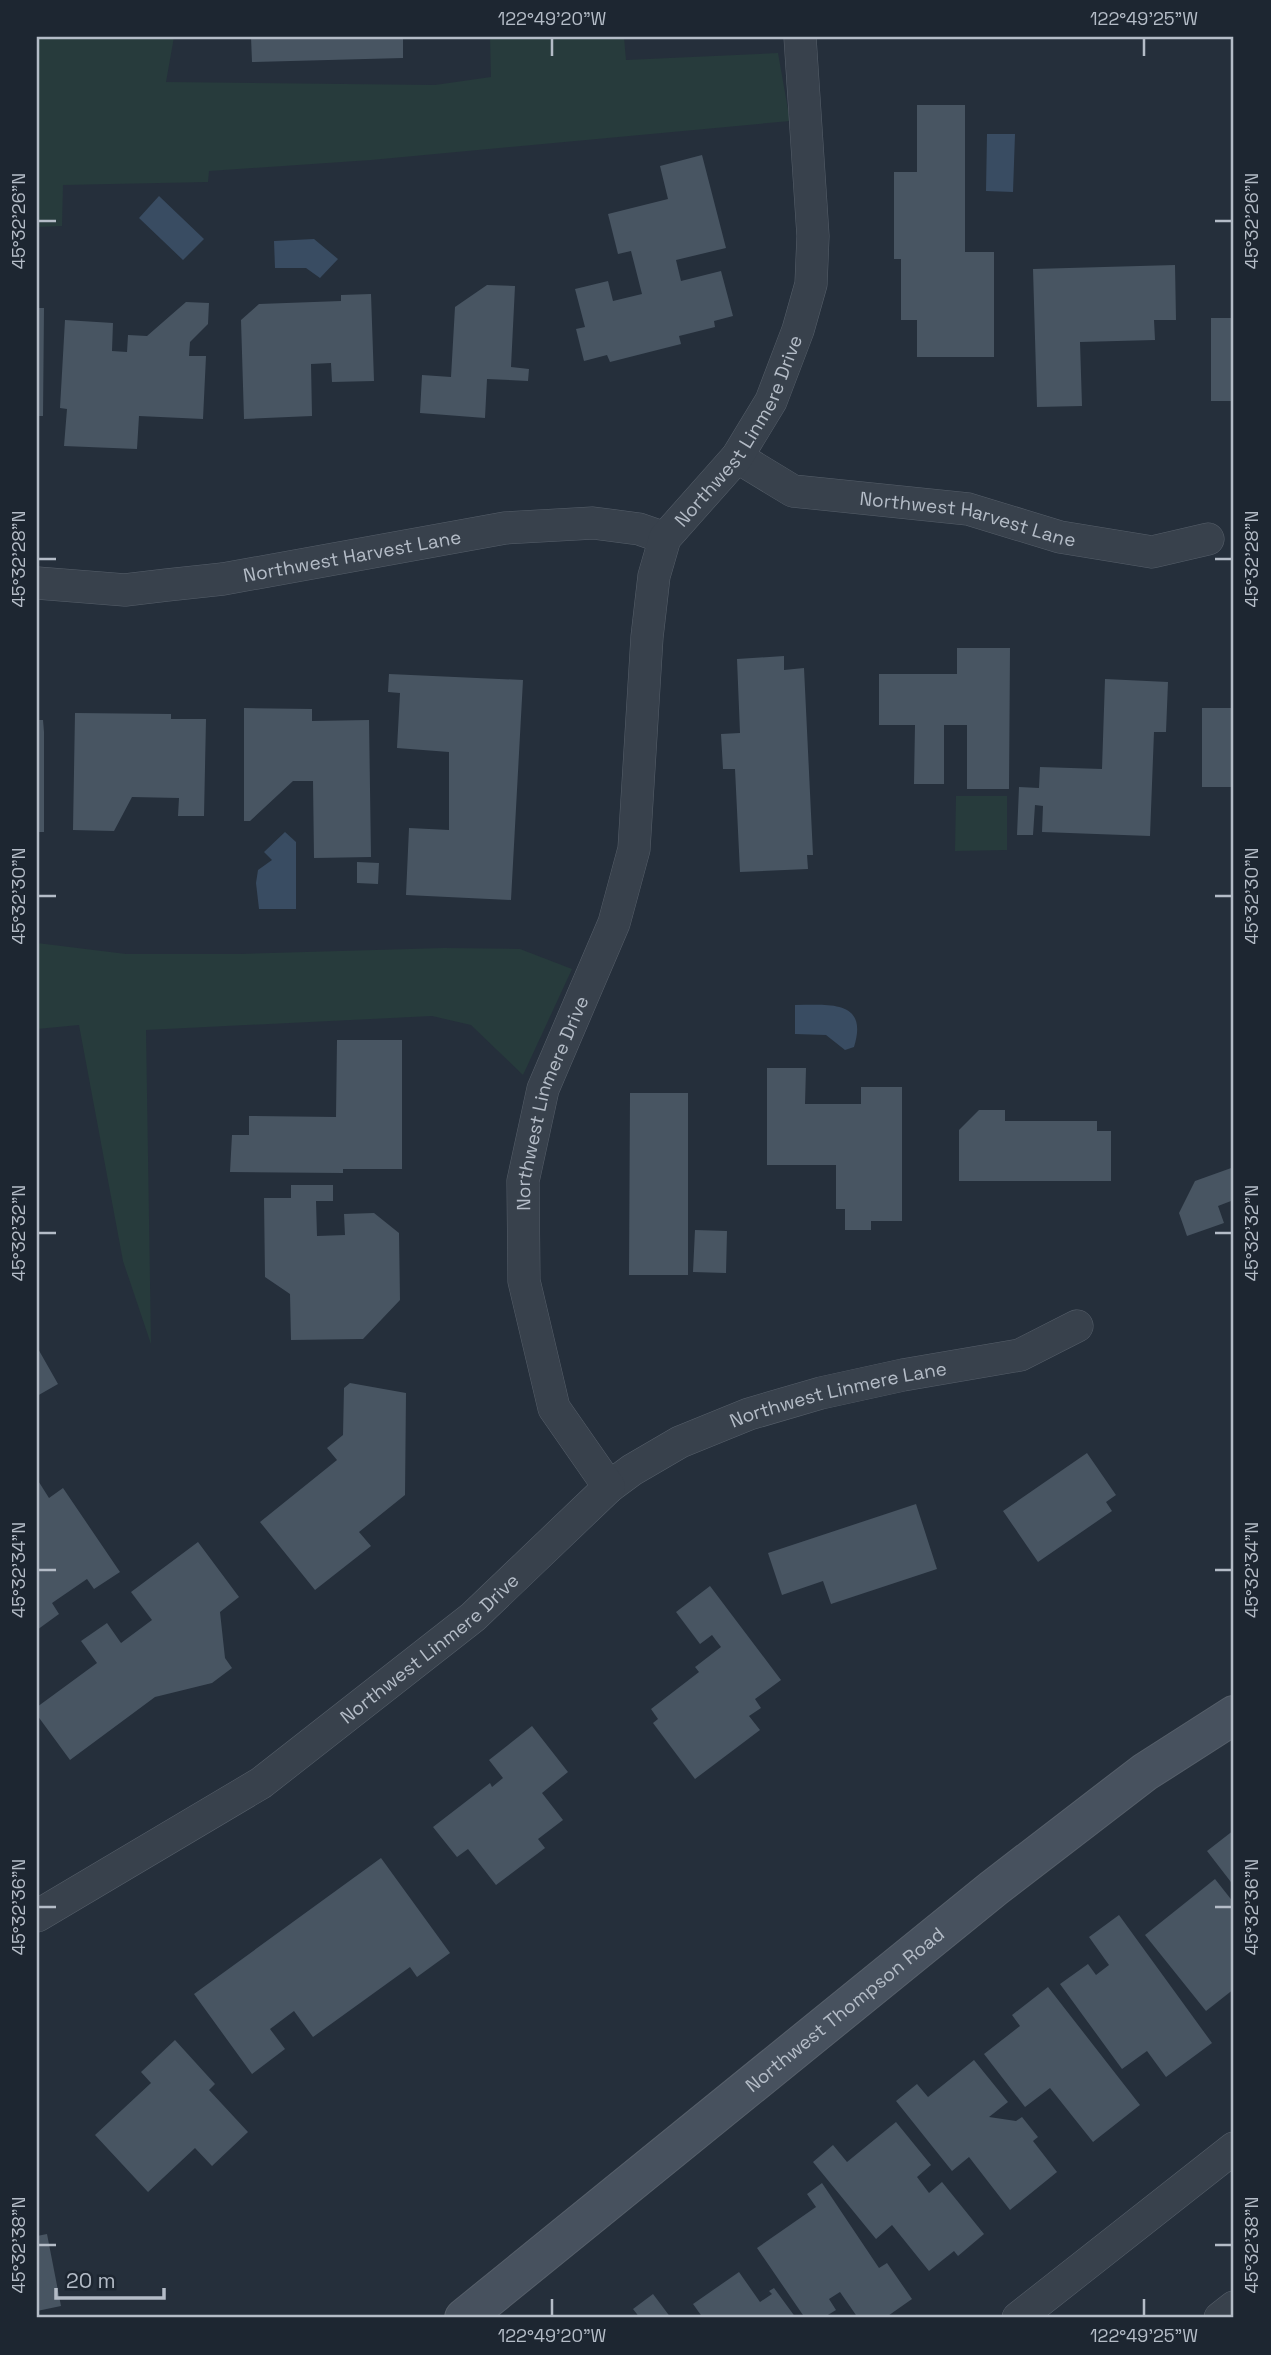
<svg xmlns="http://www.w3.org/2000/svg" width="1271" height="2355" font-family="'Space Grotesk',sans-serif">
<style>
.green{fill:#273b3c}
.water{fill:#394c62}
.building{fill:#485562}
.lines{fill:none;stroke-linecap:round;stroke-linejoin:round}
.street-casing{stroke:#565f6a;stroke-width:33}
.secondary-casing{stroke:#565f6a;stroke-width:40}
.street{stroke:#38414c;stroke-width:32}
.secondary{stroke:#47515e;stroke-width:38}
.ticks{fill:none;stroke:#b4bcc7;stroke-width:2.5}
.labels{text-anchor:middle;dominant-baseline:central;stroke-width:5;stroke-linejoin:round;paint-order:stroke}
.street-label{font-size:19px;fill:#b4bcc7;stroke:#1d2631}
.neatline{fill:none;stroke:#b4bcc7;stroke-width:2.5}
.ticks-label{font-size:18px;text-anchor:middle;fill:#b4bcc7}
</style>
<rect width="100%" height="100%" fill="#252f3b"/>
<!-- green -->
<path class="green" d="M 37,37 L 174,37 L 166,82 L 435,85 L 491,77 L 490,37 L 624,37 L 626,60 L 778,53 L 790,121 L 371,160 L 209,171 L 208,182 L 63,185 L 62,226 L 37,227 Z
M 956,796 L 1007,796 L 1007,850 L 955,851 Z
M 37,943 L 126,954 L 240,954 L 444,948 L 520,949 L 572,969 L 523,1075 L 471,1025 L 432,1016 L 146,1030 L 151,1344 L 123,1261 L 79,1025 L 37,1029 Z"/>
<!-- water -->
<path class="water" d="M 987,134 L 1015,134 L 1013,192 L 986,191 Z
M 159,196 L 204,239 L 183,260 L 139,218 Z
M 314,239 L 338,259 L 320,278 L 306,268 L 275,268 L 274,241 Z
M 285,832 L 296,842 L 296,909 L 259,909 L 256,883 L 258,870 L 272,860 L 264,852 Z
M 795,1005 C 828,1005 869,999 854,1047 L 845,1050 L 826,1035 L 795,1034 Z"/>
<!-- building -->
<path class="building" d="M 251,37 L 403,37 L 403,58 L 252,62 Z
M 917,105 L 965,105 L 965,252 L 994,252 L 994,357 L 917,357 L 917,320 L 901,320 L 901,259 L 894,259 L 894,172 L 917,172 Z
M 702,155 L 726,248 L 676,260 L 681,281 L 721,271 L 733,316 L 714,321 L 715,327 L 679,336 L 681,344 L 610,362 L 607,355 L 584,361 L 576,329 L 585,327 L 575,289 L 608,281 L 613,301 L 642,294 L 631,251 L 618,254 L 608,214 L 668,199 L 660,166 Z
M 1175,265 L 1176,320 L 1154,320 L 1155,340 L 1080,342 L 1082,406 L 1037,407 L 1033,269 Z
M 487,285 L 515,286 L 511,367 L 529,369 L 528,381 L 487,379 L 485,418 L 420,413 L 422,375 L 451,377 L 455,307 Z
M 371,294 L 374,381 L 332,382 L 331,363 L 311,364 L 312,416 L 244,419 L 241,320 L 259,304 L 341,301 L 341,295 Z
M 186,302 L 209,303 L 208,324 L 190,342 L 189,356 L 206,356 L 203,419 L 139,416 L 137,449 L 64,446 L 67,409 L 60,408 L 65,320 L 113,323 L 112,351 L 127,352 L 128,335 L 147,336 Z
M 37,308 L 44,308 L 43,416 L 37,416 Z
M 1211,318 L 1234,318 L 1234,401 L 1211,401 Z
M 957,648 L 1010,648 L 1009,789 L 967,789 L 967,725 L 944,725 L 944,784 L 914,784 L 915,725 L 879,725 L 879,674 L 957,674 Z
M 784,656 L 784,670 L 804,668 L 813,855 L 807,855 L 808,869 L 740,872 L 735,769 L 723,769 L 721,734 L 740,733 L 737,659 Z
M 389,674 L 523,680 L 511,900 L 406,895 L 409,828 L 449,830 L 449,752 L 397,748 L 400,693 L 388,692 Z
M 1105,679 L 1168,682 L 1166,732 L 1154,732 L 1150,836 L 1042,832 L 1043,806 L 1035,805 L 1033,835 L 1017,835 L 1019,787 L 1039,788 L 1040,767 L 1102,769 Z
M 244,708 L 312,709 L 312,721 L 369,720 L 371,857 L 314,858 L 313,781 L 293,781 L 250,821 L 244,821 Z
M 1202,708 L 1234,708 L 1234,787 L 1202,787 Z
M 75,713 L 171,714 L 171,719 L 206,719 L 204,816 L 178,816 L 179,798 L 132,797 L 114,831 L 73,830 Z
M 37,720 L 43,720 L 44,732 L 44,832 L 37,832 Z
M 357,862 L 379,863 L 378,884 L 357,883 Z
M 337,1040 L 402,1040 L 402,1169 L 343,1169 L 343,1173 L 230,1172 L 232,1135 L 249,1135 L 249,1116 L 336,1117 Z
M 767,1068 L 806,1068 L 805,1104 L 861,1104 L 861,1087 L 902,1087 L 902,1221 L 871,1221 L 871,1230 L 845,1230 L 845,1209 L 836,1209 L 836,1165 L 767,1165 Z
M 630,1093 L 688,1093 L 688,1275 L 629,1275 Z
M 979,1110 L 1005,1110 L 1005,1121 L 1097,1121 L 1097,1131 L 1111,1131 L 1111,1181 L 959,1181 L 959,1130 Z
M 1234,1167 L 1234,1211 L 1231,1201 L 1218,1206 L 1224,1223 L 1187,1236 L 1179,1213 L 1195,1181 Z
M 291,1185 L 333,1185 L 333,1201 L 316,1201 L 317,1236 L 345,1235 L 344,1214 L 374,1213 L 399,1233 L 400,1300 L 363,1339 L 291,1340 L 290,1294 L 265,1277 L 264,1198 L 291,1198 Z
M 695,1230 L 727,1231 L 726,1273 L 693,1272 Z
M 37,1347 L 58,1384 L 37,1396 Z
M 350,1383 L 406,1393 L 405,1495 L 359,1532 L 371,1546 L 315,1590 L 260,1522 L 337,1460 L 327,1448 L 343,1435 L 344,1388 Z
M 1087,1453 L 1116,1495 L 1106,1502 L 1112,1511 L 1038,1562 L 1003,1511 Z
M 37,1479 L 49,1498 L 63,1488 L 120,1572 L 94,1589 L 87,1579 L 52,1603 L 59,1614 L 37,1630 Z
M 916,1504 L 937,1569 L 831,1604 L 823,1581 L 782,1595 L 768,1553 Z
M 198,1542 L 239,1597 L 220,1612 L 225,1658 L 232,1668 L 212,1683 L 155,1697 L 70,1760 L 37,1715 L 37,1707 L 97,1663 L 81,1641 L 107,1623 L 121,1643 L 152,1620 L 131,1592 Z
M 710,1586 L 781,1680 L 755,1699 L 761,1708 L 749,1716 L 760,1730 L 695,1779 L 653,1723 L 658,1719 L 651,1709 L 699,1672 L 695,1667 L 721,1647 L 712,1635 L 700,1644 L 676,1612 Z
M 532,1726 L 568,1772 L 542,1793 L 563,1820 L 538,1839 L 545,1848 L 496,1885 L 468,1849 L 457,1857 L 433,1827 L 490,1783 L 492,1787 L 503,1778 L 489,1760 Z
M 1234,1830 L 1234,1886 L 1207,1851 Z
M 381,1858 L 450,1953 L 417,1977 L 410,1967 L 313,2037 L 294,2011 L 270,2029 L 285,2049 L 252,2074 L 194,1994 Z
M 1215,1879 L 1234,1903 L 1234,1989 L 1206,2011 L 1145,1935 Z
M 1119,1915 L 1212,2043 L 1166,2077 L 1147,2051 L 1122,2069 L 1060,1984 L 1088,1964 L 1096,1975 L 1109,1965 L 1089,1937 Z
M 1048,1987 L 1140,2105 L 1093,2142 L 1050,2088 L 1025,2107 L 984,2054 L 1020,2026 L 1012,2015 Z
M 175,2040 L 215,2084 L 209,2090 L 248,2132 L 212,2166 L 195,2148 L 148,2192 L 95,2135 L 151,2083 L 141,2072 Z
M 974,2060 L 1008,2102 L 989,2117 L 1016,2121 L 1022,2117 L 1038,2137 L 1033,2141 L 1057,2172 L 1010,2210 L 969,2157 L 952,2171 L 896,2101 L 917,2084 L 928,2097 Z
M 896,2122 L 931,2165 L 917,2177 L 929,2193 L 942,2182 L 984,2234 L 958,2256 L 954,2251 L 929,2271 L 892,2225 L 876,2239 L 813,2162 L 833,2145 L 847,2162 Z
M 822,2183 L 879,2268 L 887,2263 L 912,2299 L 885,2318 L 858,2318 L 840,2292 L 829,2299 L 836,2310 L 823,2318 L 805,2318 L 757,2248 L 816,2207 L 807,2194 Z
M 47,2234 L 61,2306 L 37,2311 L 37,2236 Z
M 739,2272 L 760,2302 L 772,2294 L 769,2291 L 774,2288 L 796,2318 L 703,2318 L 693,2304 Z
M 653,2294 L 671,2318 L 640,2318 L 633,2309 Z"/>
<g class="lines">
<!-- street casing -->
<g class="street-casing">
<g id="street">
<path id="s1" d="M 737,457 L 793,491 L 968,509 L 1060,537 L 1152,552 L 1208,539"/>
<path id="s2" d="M 37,583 L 125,590 L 167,585 L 223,579 L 505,528 L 593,523 L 639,529 L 665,538"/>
<path id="s3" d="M 609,1487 L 632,1470 L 680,1442 L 749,1414 L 821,1393 L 903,1375 L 1020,1355 L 1077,1326"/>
<path id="s4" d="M 37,1916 L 261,1783 L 473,1617 L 609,1487 L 554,1408 L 524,1281 L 523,1181 L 543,1089 L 614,923 L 634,849 L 647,637 L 654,576 L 665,538 L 737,457 L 771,401 L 798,330 L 811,284 L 813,236 L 800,37"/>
<path d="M 1018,2318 L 1234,2148"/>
<path d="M 1220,2318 L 1234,2307"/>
</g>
</g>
<!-- secondary casing -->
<g class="secondary-casing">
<g id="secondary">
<path id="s5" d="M 464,2318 L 994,1888 L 1145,1772 L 1234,1715"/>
</g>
</g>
<!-- street -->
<use href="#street" class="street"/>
<!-- secondary -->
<use href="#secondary" class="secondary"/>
</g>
<!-- ticks -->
<path class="ticks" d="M 552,38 L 552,56M 1144,38 L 1144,56M 38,221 L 56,221M 1215,221 L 1232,221M 38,559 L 56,559M 1215,559 L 1232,559M 38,896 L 56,896M 1215,896 L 1232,896M 38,1233 L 56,1233M 1215,1233 L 1232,1233M 38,1570 L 56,1570M 1215,1570 L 1232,1570M 38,1907 L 56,1907M 1215,1907 L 1232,1907M 38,2245 L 56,2245M 1215,2245 L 1232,2245M 552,2299 L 552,2316M 1144,2299 L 1144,2316"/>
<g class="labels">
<!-- street labels -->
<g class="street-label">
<text stroke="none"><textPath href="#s4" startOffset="1841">Northwest Linmere Drive</textPath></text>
<text stroke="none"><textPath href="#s1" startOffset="243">Northwest Harvest Lane</textPath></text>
<text stroke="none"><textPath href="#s2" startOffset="318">Northwest Harvest Lane</textPath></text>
<text stroke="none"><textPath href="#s4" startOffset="1127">Northwest Linmere Drive</textPath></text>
<text stroke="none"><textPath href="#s3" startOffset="250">Northwest Linmere Lane</textPath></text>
<text stroke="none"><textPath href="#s4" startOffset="476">Northwest Linmere Drive</textPath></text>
<text stroke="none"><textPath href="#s5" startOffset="490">Northwest Thompson Road</textPath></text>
</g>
</g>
<!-- border -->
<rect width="1271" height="2355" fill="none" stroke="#1d2631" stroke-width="77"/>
<!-- scale -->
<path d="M56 2288v10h108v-10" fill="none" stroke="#b4bcc7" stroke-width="3.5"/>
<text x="66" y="2288" font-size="21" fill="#b4bcc7" stroke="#1d2631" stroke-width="5" paint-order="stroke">20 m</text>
<rect x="38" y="38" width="1194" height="2278" class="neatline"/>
<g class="ticks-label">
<text x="552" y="25">122°49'20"W</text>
<text x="1144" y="25">122°49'25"W</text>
<text transform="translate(1252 221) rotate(-90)" y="6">45°32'26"N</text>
<text transform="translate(19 221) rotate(-90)" y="6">45°32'26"N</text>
<text transform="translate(1252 559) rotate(-90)" y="6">45°32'28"N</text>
<text transform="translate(19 559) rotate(-90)" y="6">45°32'28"N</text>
<text transform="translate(1252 896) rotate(-90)" y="6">45°32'30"N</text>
<text transform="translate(19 896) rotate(-90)" y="6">45°32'30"N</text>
<text transform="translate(19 1233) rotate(-90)" y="6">45°32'32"N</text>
<text transform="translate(1252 1233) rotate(-90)" y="6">45°32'32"N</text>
<text transform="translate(1252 1570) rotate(-90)" y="6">45°32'34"N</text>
<text transform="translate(19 1570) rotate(-90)" y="6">45°32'34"N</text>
<text transform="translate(1252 1907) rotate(-90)" y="6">45°32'36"N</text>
<text transform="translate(19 1907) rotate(-90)" y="6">45°32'36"N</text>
<text transform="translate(1252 2245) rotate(-90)" y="6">45°32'38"N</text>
<text transform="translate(19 2245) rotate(-90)" y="6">45°32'38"N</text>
<text x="552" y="2342">122°49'20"W</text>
<text x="1144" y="2342">122°49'25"W</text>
</g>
</svg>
